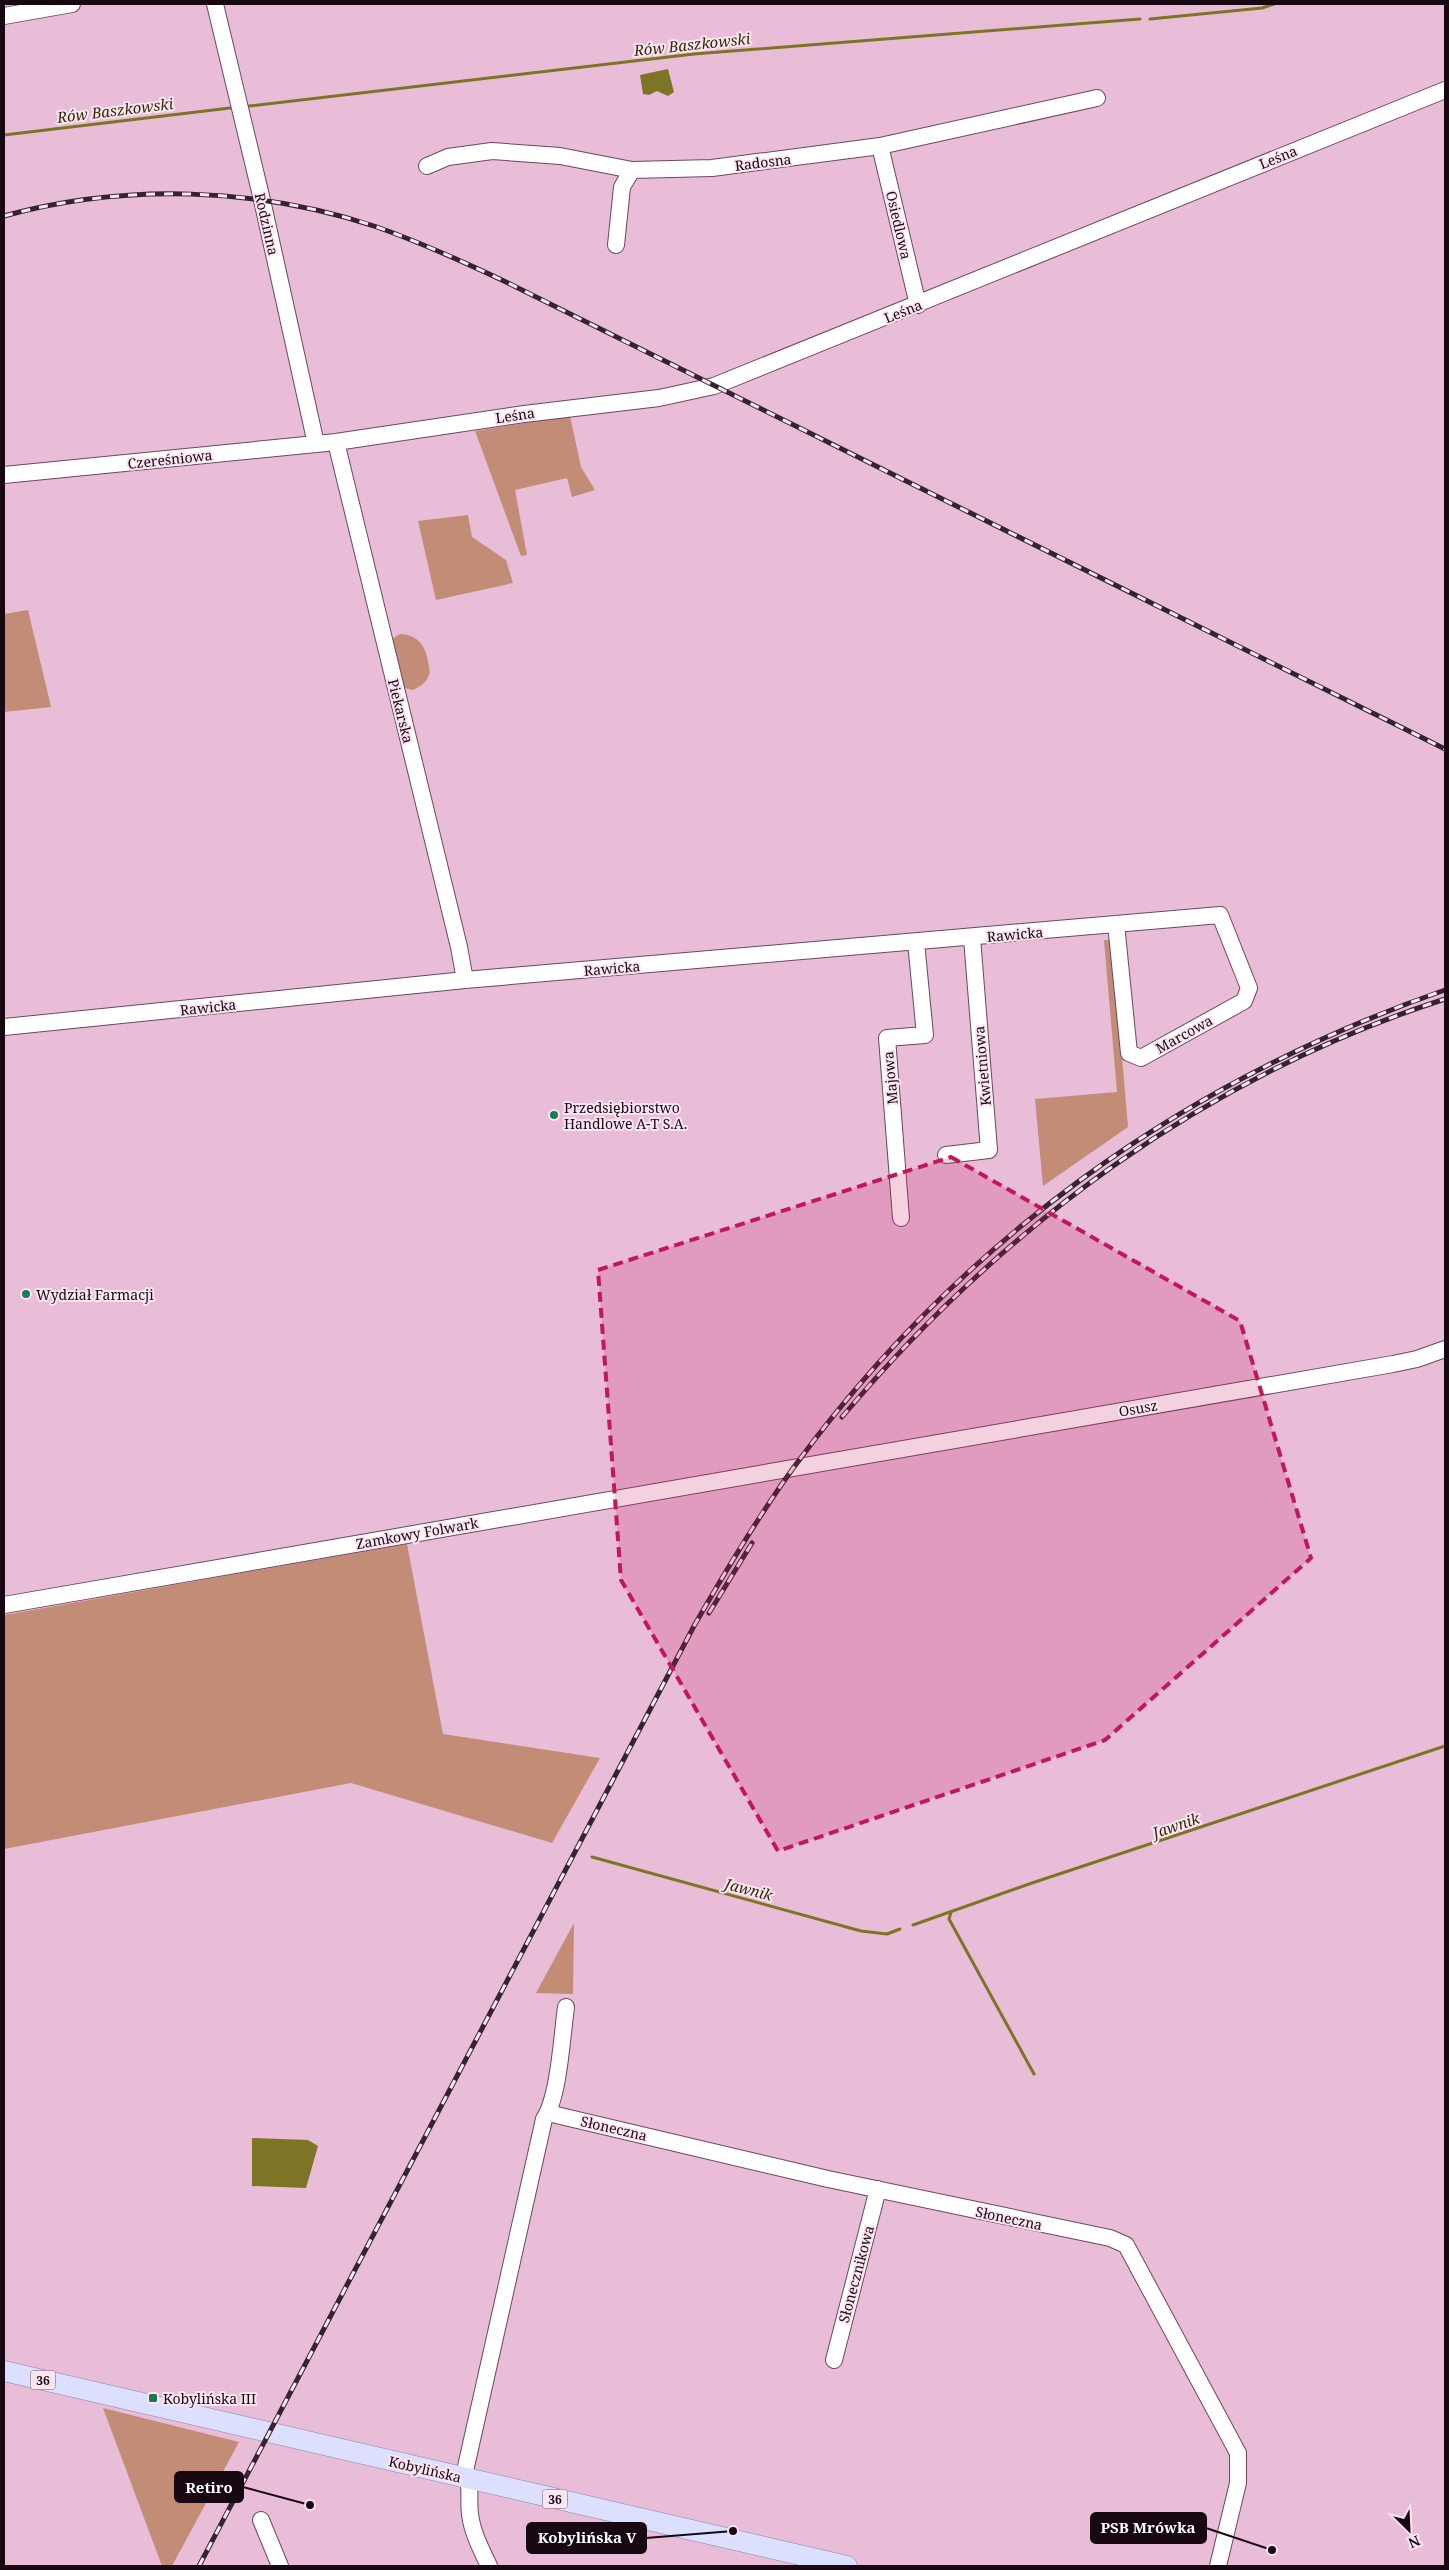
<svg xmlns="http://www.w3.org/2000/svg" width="1449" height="2570" font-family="'Noto Serif',serif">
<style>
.green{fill:#c38c77}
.water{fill:#7e7425}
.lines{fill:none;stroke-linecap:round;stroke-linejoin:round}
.stream{stroke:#7e7425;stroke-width:3}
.minor-casing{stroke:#6d475f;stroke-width:18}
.major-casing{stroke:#8885ab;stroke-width:21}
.minor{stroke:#fff;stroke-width:16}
.major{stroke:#dcdffe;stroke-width:20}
.rail-casing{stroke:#372330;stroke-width:5}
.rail{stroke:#fce5f2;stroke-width:3;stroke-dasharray:9;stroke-linecap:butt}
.marked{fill:#c2185b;fill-opacity:0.2;stroke:#c2185b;stroke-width:4;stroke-dasharray:10 6;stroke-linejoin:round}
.poi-dot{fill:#167c55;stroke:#fce5f2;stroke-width:2}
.labels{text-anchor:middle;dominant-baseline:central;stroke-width:4;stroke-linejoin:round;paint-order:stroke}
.shield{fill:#fce5f2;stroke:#5c4a55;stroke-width:1}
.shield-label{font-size:12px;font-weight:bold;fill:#170812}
.street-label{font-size:14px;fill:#170812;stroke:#fce5f2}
.poi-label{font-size:14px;fill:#170812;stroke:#fce5f2;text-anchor:start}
.water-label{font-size:15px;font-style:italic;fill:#302a00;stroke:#fce5f2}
.leader{fill:none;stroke:#170812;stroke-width:2}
.callout-dot{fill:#170812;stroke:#fce5f2;stroke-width:2}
.callout{fill:#170812;stroke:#170812;stroke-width:2}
.callout-label{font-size:15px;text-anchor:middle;font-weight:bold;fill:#fff}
</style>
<rect width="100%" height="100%" fill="#e9bcd7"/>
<!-- green -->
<path class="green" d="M 570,416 L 581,467 L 595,490 L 572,497 L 567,478 L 515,490 L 527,555 L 521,556 L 475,431 Z
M 468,515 L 472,537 L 506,560 L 513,583 L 436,600 L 418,521 Z
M 28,610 L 51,707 L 4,712 L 4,614 Z
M 400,634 C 418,635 425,645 428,661 C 429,667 431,672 428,677 C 426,683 419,687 413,690 L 401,687 L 392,639 Z
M 1104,940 L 1112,940 L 1128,1127 L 1043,1186 L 1035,1099 L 1117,1092 Z
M 407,1544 L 443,1734 L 600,1758 L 552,1843 L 351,1783 L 4,1849 L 4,1615 Z
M 574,1923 L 573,1994 L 536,1993 Z
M 103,2408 L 239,2442 L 172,2566 L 162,2566 Z"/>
<!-- water -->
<path class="water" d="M 668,69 L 674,92 L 668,96 L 657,91 L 649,95 L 643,94 L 640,75 Z
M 252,2138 L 308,2140 L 318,2146 L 306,2188 L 252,2186 Z"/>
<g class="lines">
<!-- stream -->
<path class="stream" d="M 1150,19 L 1262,8 L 1274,4
M 249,106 L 694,54 L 1140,19
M 4,135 L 230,108
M 592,1857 L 861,1931 L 887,1934 L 900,1929
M 951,1912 L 949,1919 L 1034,2074
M 913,1925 L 1032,1883 L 1445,1746"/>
<!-- minor casing -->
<g class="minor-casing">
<path id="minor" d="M 215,4 L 262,200 L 316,444
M 4,16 L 72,4
M 880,146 L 918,305
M 427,166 L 448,157 L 492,151 L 560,156 L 632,170 L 712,168 L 880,146 L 1097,98
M 616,245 L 622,187 L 632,170
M 336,442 L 459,947 L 465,980
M 4,475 L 336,442 L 524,414 L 659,398 L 714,386 L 1445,90
M 4,1027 L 465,980 L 1220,915 L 1249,988 L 1244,1001 L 1141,1058 L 1129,1053 L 1116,924
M 946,1155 L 989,1150 L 972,938
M 901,1218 L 887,1038 L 925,1035 L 916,942
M 4,1605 L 1393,1364 L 1417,1359 L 1445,1349
M 548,2113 L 828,2179 L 1110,2238 L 1126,2245 L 1238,2453 L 1238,2483 L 1218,2566
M 834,2360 L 878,2189
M 261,2520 L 280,2566
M 489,2566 C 481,2549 472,2532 470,2514 C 468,2498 472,2485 465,2471 L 544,2119 C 559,2097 562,2035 566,2007"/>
</g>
<!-- major casing -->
<g class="major-casing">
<path id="major" d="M 4,2371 L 847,2566"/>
</g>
<!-- minor -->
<use href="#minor" class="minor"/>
<!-- major -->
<use href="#major" class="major"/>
<!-- rail casing -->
<g class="rail-casing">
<path id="rail" d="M 4,216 C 125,183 258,187 377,227 C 422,243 464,262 506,282 L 1445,749
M 842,1417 C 1003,1226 1206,1076 1445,999
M 709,1613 L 752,1543
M 199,2566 L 694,1626 C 725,1572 757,1518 794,1467 C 959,1242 1181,1082 1445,990"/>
</g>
<!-- rail -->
<use href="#rail" class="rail"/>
</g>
<!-- marked area -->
<path class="marked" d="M 951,1157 L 1240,1321 L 1311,1558 L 1105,1740 L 778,1851 L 621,1580 L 598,1270 Z"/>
<!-- markers -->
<g class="poi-dot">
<circle cx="554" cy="1115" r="5"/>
<circle cx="26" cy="1294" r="5"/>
<rect x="148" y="2393" width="10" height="10" rx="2.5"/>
</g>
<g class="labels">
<!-- shield labels -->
<g class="shield">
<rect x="30.5" y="2370.5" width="25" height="19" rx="4"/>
<rect x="542.5" y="2489.5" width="25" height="19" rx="4"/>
</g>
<g class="shield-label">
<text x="43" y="2380">36</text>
<text x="555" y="2499">36</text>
</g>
<!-- street labels -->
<g class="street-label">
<text transform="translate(1278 157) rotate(-22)">Leśna</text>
<text transform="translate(763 162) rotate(-7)">Radosna</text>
<text transform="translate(267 224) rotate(77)">Rodzinna</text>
<text transform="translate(899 225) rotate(77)">Osiedlowa</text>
<text transform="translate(903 311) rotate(-22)">Leśna</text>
<text transform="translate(515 415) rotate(-8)">Leśna</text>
<text transform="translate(170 459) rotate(-6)">Czereśniowa</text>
<text transform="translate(401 711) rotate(76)">Piekarska</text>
<text transform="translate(1015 934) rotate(-5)">Rawicka</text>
<text transform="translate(612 968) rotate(-5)">Rawicka</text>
<text transform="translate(208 1007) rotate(-6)">Rawicka</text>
<text transform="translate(1184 1034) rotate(-29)">Marcowa</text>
<text transform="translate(982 1066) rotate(-95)">Kwietniowa</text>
<text transform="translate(890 1078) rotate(-95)">Majowa</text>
<text transform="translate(1138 1408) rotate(-10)">Osusz</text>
<text transform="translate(417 1533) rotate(-10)">Zamkowy Folwark</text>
<text transform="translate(614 2128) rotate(13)">Słoneczna</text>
<text transform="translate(1009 2218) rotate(12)">Słoneczna</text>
<text transform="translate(856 2274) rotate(-75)">Słonecznikowa</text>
<text transform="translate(425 2469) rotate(13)">Kobylińska</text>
</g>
<!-- poi labels -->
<g class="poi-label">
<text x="564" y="1107">Przedsiębiorstwo<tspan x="564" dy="16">Handlowe A-T S.A.</tspan></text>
<text x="36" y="1294">Wydział Farmacji</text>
<text x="163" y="2398">Kobylińska III</text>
</g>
<!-- water labels -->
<g class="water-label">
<text transform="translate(692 44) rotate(-6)">Rów Baszkowski</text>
<text transform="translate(115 110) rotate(-7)">Rów Baszkowski</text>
<text transform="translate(1176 1825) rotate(-19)">Jawnik</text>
<text transform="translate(749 1889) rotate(15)">Jawnik</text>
</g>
</g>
<!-- callouts -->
<path class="leader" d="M310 2505L243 2487M1272 2550L1206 2528M733 2531L646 2538"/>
<g class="callout-dot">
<circle cx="310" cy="2505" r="5"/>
<circle cx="1272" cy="2550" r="5"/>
<circle cx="733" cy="2531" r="5"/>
</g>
<g class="callout">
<rect x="175" y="2472" width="68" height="30" rx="5"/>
<rect x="1091" y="2513" width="115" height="30" rx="5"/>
<rect x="527" y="2523" width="119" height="30" rx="5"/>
</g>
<g class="callout-label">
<text x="209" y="2493">Retiro</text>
<text x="1148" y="2533">PSB Mrówka</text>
<text x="587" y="2543">Kobylińska V</text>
</g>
<!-- border -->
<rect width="1449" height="2570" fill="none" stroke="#170812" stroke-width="10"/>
<!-- north arrow -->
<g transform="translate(1409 2530) rotate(156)" stroke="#fce5f2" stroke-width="4" paint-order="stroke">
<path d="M0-4L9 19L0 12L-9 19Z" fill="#170812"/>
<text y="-8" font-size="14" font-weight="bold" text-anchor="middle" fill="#170812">N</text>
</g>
</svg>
